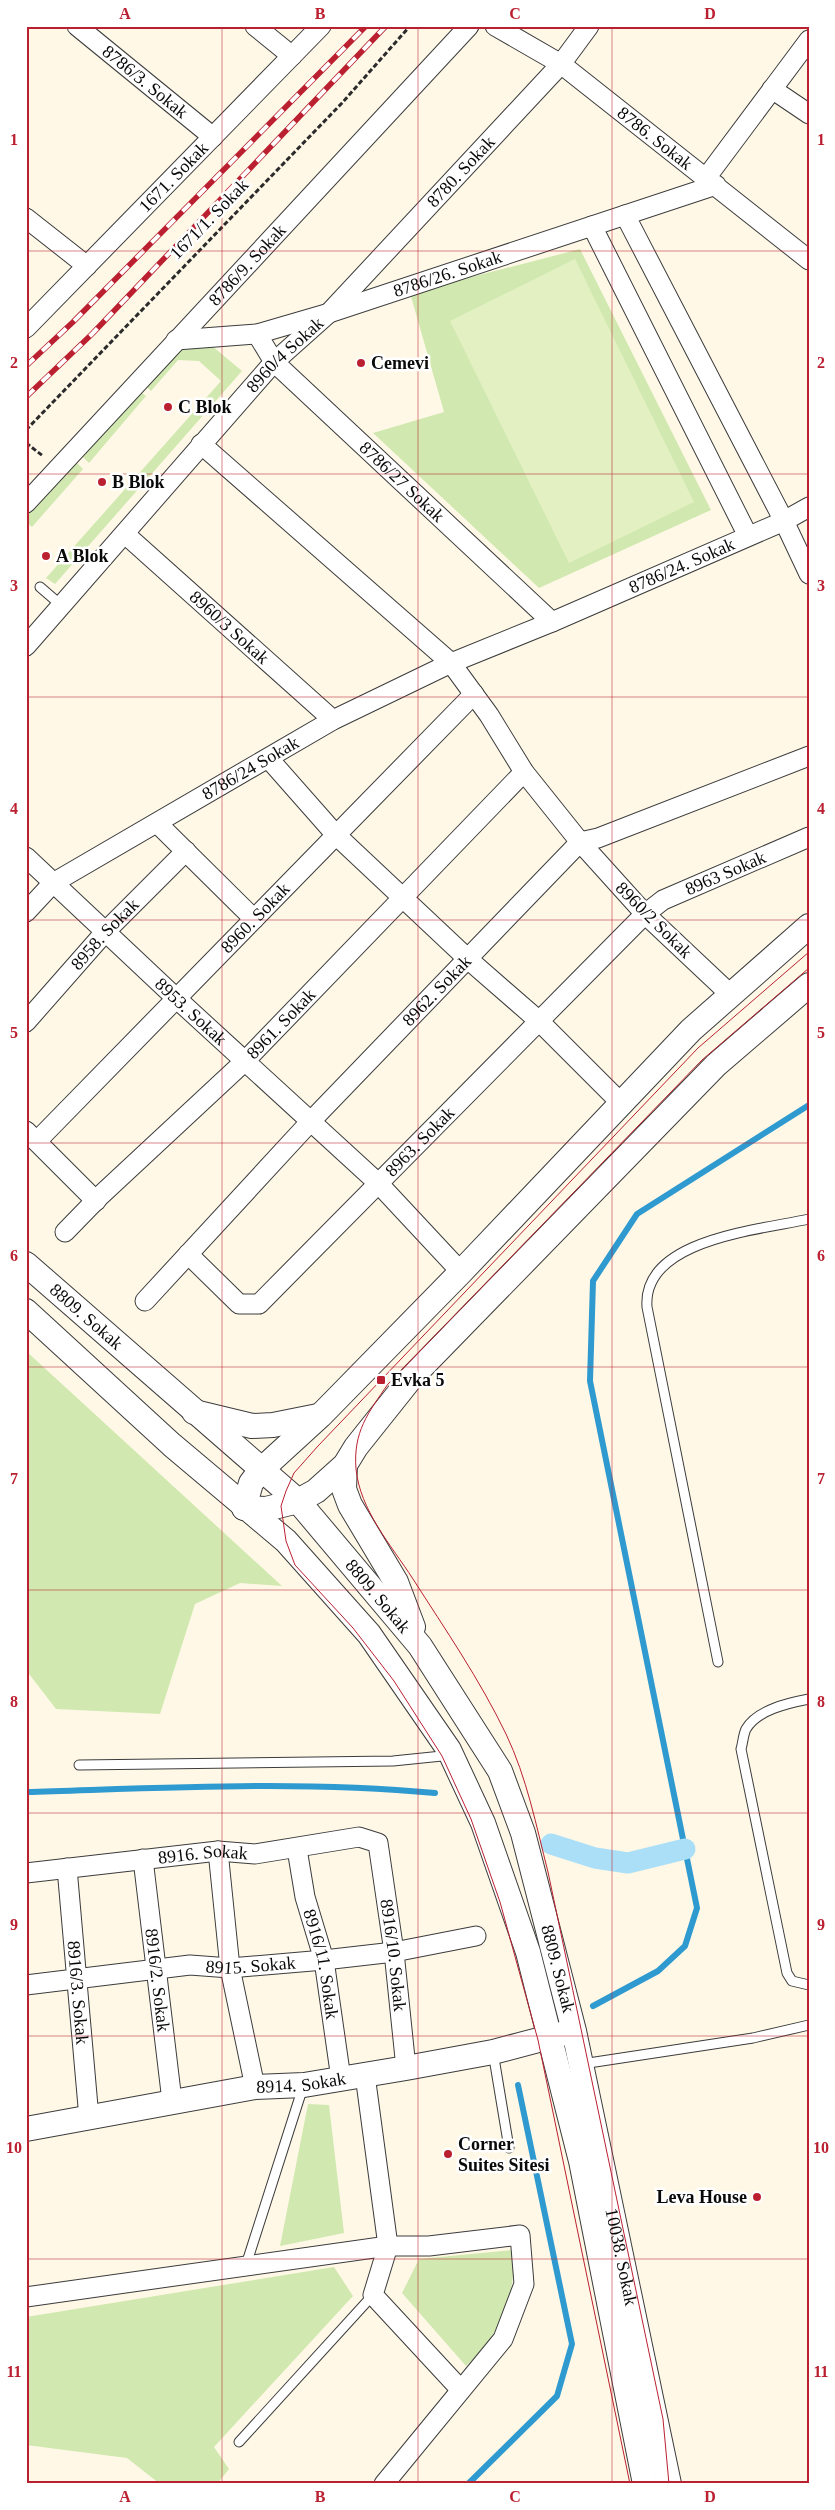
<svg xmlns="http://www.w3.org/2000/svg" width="835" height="2510" font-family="Georgia,serif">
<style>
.green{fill:#d1e9b0}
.pitch{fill:#e3f0c2}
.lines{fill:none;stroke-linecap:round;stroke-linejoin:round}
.stream{stroke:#2f9ad0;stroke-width:6}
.canal{stroke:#aadff7;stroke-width:21}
.service-casing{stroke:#3c3c3c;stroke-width:11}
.minor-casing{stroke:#3c3c3c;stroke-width:21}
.tertiary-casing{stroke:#3c3c3c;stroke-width:26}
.path{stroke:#2b2b2b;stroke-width:3;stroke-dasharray:5 2.5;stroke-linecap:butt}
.service{stroke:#fff;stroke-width:9}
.minor{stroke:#fff;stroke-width:19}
.tertiary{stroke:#fff;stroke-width:24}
.tram{stroke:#bb2031;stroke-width:1}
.rail-casing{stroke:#bb2031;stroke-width:5.5}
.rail{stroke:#fff;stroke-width:4;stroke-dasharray:11;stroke-linecap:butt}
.grid{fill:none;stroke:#bb2031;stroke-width:1;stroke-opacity:0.55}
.poi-dot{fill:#bb2031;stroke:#fff;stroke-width:2}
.labels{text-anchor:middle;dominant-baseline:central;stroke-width:5;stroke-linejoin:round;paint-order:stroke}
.street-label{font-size:18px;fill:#090909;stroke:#fff}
.poi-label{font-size:18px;font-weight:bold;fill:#090909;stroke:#fff;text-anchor:start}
.neatline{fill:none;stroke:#bb2031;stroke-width:2}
.grid-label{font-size:16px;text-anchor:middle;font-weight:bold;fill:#bb2031}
</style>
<rect width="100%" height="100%" fill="#fff8e6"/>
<!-- green -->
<path class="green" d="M 580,249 L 711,510 L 539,588 L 373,433 L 444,412 L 410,293 Z
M 211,345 L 242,371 L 55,584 L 46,578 L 221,381 L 199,361 L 178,360 L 151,391 L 144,384 L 172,351 Z
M 138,390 L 146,396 L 89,463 L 81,455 Z
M 75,461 L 83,469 L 32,527 L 26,522 L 26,516 Z
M 26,1351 L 282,1586 L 240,1583 L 195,1604 L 160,1714 L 56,1709 L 26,1670 Z
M 308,2104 L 329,2105 L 344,2233 L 280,2246 Z
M 513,2250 C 517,2296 500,2335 466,2366 L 402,2293 L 419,2259 Z
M 334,2267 L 353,2296 L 214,2447 L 229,2469 L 217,2484 L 160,2484 L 127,2458 L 26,2445 L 26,2317 Z"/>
<!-- pitch -->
<path class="pitch" d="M 575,259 L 694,502 L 569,563 L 450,321 Z"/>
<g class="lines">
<!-- stream -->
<path class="stream" d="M 26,1792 C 162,1788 299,1780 435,1793
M 593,2006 L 658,1971 L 685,1946 L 697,1908 L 590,1381 L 593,1281 L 637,1214 L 809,1105
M 468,2484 L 557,2396 L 572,2344 L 518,2085"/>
<!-- canal -->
<path class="canal" d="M 551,1844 L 595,1858 L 628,1863 L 685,1849"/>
<!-- service casing -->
<g class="service-casing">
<path id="service" d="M 40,587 L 62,606
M 718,1662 L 647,1307 C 642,1239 760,1230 809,1219
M 809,1699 C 788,1703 757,1710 746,1729 C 743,1735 743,1743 741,1749 L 787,1973 L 792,1981 L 809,1985
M 79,1765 L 393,1761 L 442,1756 L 449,1750
M 493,2052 L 509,2148
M 582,2064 L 753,2038 L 809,2025
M 246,2265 L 303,2087
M 239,2442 L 373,2295"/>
</g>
<!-- minor casing -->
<g class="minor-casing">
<g id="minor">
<path id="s1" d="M 77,26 L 213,137"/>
<path d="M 255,26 L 292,56"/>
<path id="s2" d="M 495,26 L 561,64 L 809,260"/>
<path d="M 772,89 L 809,114"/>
<path d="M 706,178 L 809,40"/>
<path d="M 625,215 L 784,521 L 809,574"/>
<path d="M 26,218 L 87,266"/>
<path d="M 592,226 L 748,536"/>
<path id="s3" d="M 26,328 L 321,26"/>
<path id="s4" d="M 257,334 L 274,362 L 552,622"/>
<path id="s5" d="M 176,340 L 257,334 L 329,313 L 716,185"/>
<path id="s6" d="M 26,503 L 469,26"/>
<path id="s7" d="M 125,534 L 333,720"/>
<path id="s8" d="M 26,646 L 274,362 L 329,313 L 561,64 L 589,26"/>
<path d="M 269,759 L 336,835 L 469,960 L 539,1021 L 622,1104"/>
<path d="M 157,823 L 254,919"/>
<path id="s9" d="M 26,857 L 177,999 L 378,1183 L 461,1272"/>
<path id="s10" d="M 26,912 L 53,883 L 333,720 L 451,663 L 552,622 L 784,521 L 809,507"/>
<path d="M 731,995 L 645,914 L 580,842 L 598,838 L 809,756"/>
<path id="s11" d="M 26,1022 L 106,931 L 186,851"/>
<path d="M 26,1131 L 96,1201"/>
<path id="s12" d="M 37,1141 L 474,694"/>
<path id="s13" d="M 65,1232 L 101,1195 L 245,1061 L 524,772"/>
<path id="s14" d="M 188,1254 L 239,1304 L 259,1304 L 645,914 L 663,900 L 809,837"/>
<path id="s15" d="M 145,1301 L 311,1121 L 580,842 L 524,772 L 489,715 L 451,663 L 201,444"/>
<path id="s16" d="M 297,1849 L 305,1897 L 324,1960 L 341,2079"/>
<path d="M 218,1851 L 230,1968 L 255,2087"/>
<path id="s17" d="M 143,1859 L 172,2101"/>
<path id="s18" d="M 67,1868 L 89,2118"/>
<path id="s19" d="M 26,1873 L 218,1851 L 255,1854 L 359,1837 L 378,1843 L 394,1952 L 406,2068"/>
<path id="s20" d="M 26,1985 L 190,1965 L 230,1968 L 324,1960 L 394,1952 L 476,1936"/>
<path d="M 365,2075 L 388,2246 L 373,2295 L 461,2390"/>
<path d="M 26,2297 L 388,2246 L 429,2246 L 520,2235 L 524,2284 L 503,2339 L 384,2484"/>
</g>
</g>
<!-- tertiary casing -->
<g class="tertiary-casing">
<g id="tertiary">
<path id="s21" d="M 26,1264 L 298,1501 L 420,1646 L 500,1771 L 523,1833 L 574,2031 L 669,2484"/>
<path d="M 26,1311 L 172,1445 L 286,1541 L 369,1634 L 449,1750 L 483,1823 L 528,1952 L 581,2161 L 645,2484"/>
<path d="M 194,1412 L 252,1426 L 273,1425 L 318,1416"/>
<path d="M 345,1465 L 344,1489 L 350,1505 L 396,1582 L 413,1627"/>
<path d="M 244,1508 L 251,1483 L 261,1470 L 320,1416 L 461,1272 L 691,1030 L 809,926"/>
<path d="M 244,1508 L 266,1509 L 298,1501 L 316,1491 L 345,1465 L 356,1447 L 411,1378 L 716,1065 L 809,985"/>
<path id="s22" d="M 26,2129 L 255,2087 L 304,2085 L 406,2068 L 493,2052 L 565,2033"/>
</g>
</g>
<!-- path -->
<path class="path" d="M 26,430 L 342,103 L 410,26
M 26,443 L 43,456"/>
<!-- service -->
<use href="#service" class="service"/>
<!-- minor -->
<use href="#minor" class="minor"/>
<!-- tertiary -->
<use href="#tertiary" class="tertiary"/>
<!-- tram -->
<path class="tram" d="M 630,2484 L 538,2040 L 500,1902 L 471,1819 L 442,1756 L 394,1681 L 353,1628 L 295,1565 L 286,1541 L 281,1506 L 286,1491 L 294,1473 L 318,1446 L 698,1048 L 809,952
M 669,2484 L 663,2419 L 548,1872 C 536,1825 527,1778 506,1734 C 480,1680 445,1629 413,1579 C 391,1545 360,1510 356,1469 C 353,1432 368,1413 388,1384 L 702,1060 L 809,968"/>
<!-- rail casing -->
<g class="rail-casing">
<path id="rail" d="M 26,366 L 73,322 L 366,26
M 26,397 L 92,334 L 386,26"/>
</g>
<!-- rail -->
<use href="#rail" class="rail"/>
</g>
<!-- grid -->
<path class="grid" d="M 222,26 L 222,2484M 418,26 L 418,2484M 612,26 L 612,2484M 26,251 L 809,251M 26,474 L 809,474M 26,697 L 809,697M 26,920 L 809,920M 26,1143 L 809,1143M 26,1367 L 809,1367M 26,1590 L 809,1590M 26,1813 L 809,1813M 26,2036 L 809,2036M 26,2259 L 809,2259"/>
<!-- markers -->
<g class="poi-dot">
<circle cx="361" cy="363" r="5"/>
<circle cx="168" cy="407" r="5"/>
<circle cx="102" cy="482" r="5"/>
<circle cx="46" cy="556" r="5"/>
<rect x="376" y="1375" width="10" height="10" rx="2.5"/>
<circle cx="448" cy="2154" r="5"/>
<circle cx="757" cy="2197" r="5"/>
</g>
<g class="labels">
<!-- street labels -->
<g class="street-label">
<text stroke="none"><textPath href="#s1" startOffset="88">8786/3. Sokak</textPath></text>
<text stroke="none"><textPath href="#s2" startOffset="196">8786. Sokak</textPath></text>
<text stroke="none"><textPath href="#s8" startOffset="644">8780. Sokak</textPath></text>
<text stroke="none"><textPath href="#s3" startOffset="211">1671. Sokak</textPath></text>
<text transform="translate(209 219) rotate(-46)">1671/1. Sokak</text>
<text stroke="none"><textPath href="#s6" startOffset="325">8786/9. Sokak</textPath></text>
<text stroke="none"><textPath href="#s5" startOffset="281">8786/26. Sokak</textPath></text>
<text stroke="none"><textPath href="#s8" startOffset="390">8960/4 Sokak</textPath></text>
<text stroke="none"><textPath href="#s4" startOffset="208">8786/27 Sokak</textPath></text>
<text stroke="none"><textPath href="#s10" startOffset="745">8786/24. Sokak</textPath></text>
<text stroke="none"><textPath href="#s7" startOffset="140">8960/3 Sokak</textPath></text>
<text stroke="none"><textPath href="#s10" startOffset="268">8786/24 Sokak</textPath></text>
<text stroke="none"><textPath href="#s14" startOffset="731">8963 Sokak</textPath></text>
<text stroke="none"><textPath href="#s12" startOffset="312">8960. Sokak</textPath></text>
<text transform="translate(654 920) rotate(45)">8960/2 Sokak</text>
<text stroke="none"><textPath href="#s11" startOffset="118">8958. Sokak</textPath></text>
<text stroke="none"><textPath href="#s15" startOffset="426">8962. Sokak</textPath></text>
<text stroke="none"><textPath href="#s9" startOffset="226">8953. Sokak</textPath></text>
<text stroke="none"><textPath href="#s13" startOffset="300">8961. Sokak</textPath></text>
<text stroke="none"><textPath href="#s14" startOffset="320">8963. Sokak</textPath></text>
<text stroke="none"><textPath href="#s21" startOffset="80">8809. Sokak</textPath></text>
<text stroke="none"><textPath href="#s21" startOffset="485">8809. Sokak</textPath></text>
<text stroke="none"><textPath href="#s19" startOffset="178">8916. Sokak</textPath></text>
<text stroke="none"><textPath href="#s19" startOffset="469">8916/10. Sokak</textPath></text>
<text stroke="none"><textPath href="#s20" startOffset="226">8915. Sokak</textPath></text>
<text stroke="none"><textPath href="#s16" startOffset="118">8916/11. Sokak</textPath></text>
<text stroke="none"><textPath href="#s21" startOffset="905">8809. Sokak</textPath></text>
<text stroke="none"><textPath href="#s17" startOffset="122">8916/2. Sokak</textPath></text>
<text stroke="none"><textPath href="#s18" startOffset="125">8916/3. Sokak</textPath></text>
<text stroke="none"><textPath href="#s22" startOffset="279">8914. Sokak</textPath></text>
<text stroke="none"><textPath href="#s21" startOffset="1200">10038. Sokak</textPath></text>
</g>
<!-- poi labels -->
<g class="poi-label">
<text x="371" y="363">Cemevi</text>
<text x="178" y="407">C Blok</text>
<text x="112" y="482">B Blok</text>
<text x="56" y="556">A Blok</text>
<text x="391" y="1380">Evka 5</text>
<text x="458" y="2144">Corner<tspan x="458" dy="21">Suites Sitesi</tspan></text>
<text x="747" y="2197" text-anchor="end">Leva House</text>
</g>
</g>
<!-- border -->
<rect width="835" height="2510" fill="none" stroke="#ffffff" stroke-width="55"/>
<rect x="28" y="28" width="780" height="2454" class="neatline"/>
<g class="grid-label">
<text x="125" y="19">A</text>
<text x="320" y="19">B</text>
<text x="515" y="19">C</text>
<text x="710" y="19">D</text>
<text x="14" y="145">1</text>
<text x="821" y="145">1</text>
<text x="14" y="368">2</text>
<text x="821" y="368">2</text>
<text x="14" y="591">3</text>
<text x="821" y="591">3</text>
<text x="14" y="814">4</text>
<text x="821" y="814">4</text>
<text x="14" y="1038">5</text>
<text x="821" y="1038">5</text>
<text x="14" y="1261">6</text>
<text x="821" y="1261">6</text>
<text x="14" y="1484">7</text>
<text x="821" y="1484">7</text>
<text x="14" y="1707">8</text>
<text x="821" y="1707">8</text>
<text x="14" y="1930">9</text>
<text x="821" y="1930">9</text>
<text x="14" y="2153">10</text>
<text x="821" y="2153">10</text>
<text x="14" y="2377">11</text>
<text x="821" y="2377">11</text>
<text x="125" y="2502">A</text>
<text x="320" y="2502">B</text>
<text x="515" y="2502">C</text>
<text x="710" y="2502">D</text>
</g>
</svg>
